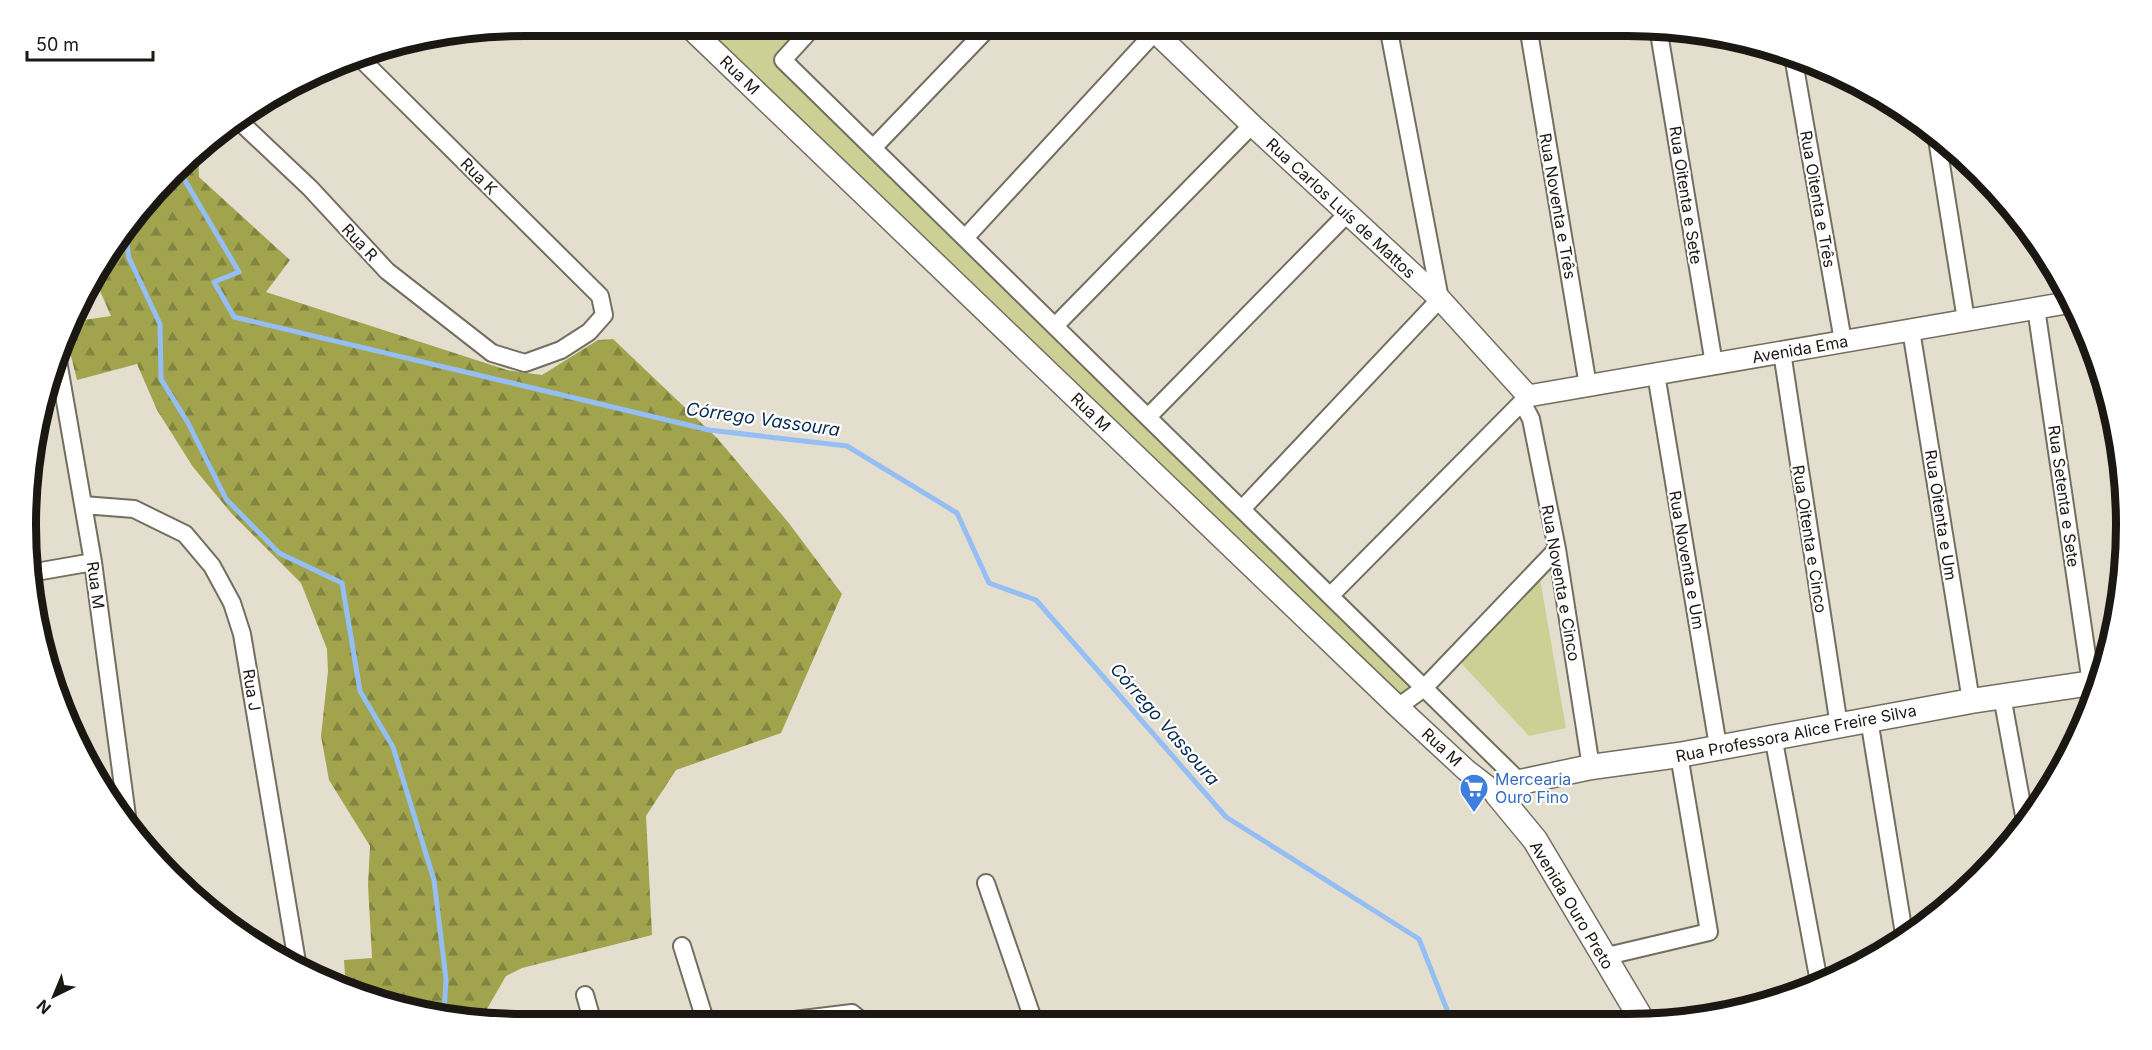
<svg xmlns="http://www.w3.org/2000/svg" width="2152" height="1050" font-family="Inter,sans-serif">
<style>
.forest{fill:url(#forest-firs)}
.park{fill:#cdd095}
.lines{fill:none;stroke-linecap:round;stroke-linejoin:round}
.stream{stroke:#94bef4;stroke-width:5}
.minor-casing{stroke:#746e61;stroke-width:20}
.tertiary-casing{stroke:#746e61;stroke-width:24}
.secondary-casing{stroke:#746e61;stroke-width:27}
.minor{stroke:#fff;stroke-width:16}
.tertiary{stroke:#fff;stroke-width:21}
.secondary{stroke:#fff;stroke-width:24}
.labels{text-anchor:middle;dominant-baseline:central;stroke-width:4.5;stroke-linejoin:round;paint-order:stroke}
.street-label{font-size:16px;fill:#1b1813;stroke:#fff}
.shop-label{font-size:16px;fill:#366cbe;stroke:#fff;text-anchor:start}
.water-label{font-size:18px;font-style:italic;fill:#062c54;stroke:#fff}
.rim{fill:none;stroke:#1b1813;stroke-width:8}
</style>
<defs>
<pattern id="forest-firs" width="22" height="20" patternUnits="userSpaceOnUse" patternTransform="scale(1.5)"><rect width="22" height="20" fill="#a1a44d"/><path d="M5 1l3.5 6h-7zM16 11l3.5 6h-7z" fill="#82853f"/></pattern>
</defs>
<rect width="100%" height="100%" fill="#e4decf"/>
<!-- forest -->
<path class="forest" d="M 198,153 L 199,177 L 290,260 L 266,292 L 507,370 L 542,375 L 598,340 L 613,339 L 717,438 L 788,522 L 842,594 L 781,733 L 676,770 L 646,816 L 652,935 L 522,968 L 506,976 L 480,1021 L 396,1008 L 346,989 L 344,960 L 372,958 L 368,885 L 370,846 L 329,780 L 321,736 L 328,671 L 327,649 L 301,583 L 232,514 L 193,467 L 157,410 L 137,364 L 77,380 L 65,332 L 70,322 L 111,316 L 94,277 L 109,248 Z"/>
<!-- park -->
<path class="park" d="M 694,26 L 803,26 L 773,58 L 1415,681 L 1399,698 Z
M 1540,579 L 1566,728 L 1529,736 L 1461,663 Z"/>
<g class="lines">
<!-- stream -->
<path class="stream" d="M 180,172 L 239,272 L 214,282 L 234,317 L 709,430 L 847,446 L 957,513 L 989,583 L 1036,600 L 1226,817 L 1419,939 L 1449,1015 L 1415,1021
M 125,232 L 129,258 L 160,324 L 161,379 L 188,423 L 226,499 L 279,553 L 342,583 L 360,691 L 393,747 L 434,880 L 446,979 L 444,1015"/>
<!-- minor casing -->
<g class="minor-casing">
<path id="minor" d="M 814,26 L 783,60 L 1520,782
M 1528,26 L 1588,386
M 1658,27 L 1714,364
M 1793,56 L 1843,341
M 238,120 L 310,188 L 387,271 L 492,353 L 525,363 L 561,350 L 589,332 L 604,315 L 600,296 L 358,56
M 1936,133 L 1966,320
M 873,148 L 990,26
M 965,238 L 1155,32
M 2036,308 L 2091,683
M 1055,326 L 1252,125
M 1911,330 L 1971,701
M 1782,352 L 1839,726
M 57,355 L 93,562 L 127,816
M 1656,374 L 1718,746
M 1522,402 L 1531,419 L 1557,549 L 1591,767
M 1148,417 L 1347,214
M 83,505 L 134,509 L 185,534 L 212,566 L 232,603 L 242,634 L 298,968
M 1242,509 L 1440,299 L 1388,26
M 30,573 L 93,562
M 1330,596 L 1528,396
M 2002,696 L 2025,821
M 1398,707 L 1424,688 L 1557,549
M 1869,719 L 1905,940
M 1773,736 L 1819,982
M 986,883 L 1034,1022
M 682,946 L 706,1023
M 1603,957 L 1709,932 L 1679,755
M 585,995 L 593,1023
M 770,1023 L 852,1013 L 863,1022"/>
</g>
<!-- tertiary casing -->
<g class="tertiary-casing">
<path id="tertiary" d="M 688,26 L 1398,707 L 1466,770 L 1497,794
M 1149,26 L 1252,125 L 1440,299 L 1528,396 L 2072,302"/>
</g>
<!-- secondary casing -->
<g class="secondary-casing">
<path id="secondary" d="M 1642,1020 L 1535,840 L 1497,794 L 1520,782 L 1591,767 L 1679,755 L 1971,701 L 2099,682"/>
</g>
<!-- minor -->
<use href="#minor" class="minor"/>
<!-- tertiary -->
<use href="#tertiary" class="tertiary"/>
<!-- secondary -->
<use href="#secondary" class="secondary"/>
</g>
<!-- icons -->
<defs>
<g id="supermarket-pin" transform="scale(1.5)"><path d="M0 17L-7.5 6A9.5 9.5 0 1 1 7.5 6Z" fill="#3f7fe0" stroke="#fff"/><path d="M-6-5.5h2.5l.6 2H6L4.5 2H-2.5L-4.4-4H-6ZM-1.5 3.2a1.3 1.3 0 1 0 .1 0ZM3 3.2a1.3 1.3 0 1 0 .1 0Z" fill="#fff"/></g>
</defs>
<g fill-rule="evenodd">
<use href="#supermarket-pin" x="1474" y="788"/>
</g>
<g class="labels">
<!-- street labels -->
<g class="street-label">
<text transform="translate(740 75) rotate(44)">Rua M</text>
<text transform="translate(479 176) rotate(45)">Rua K</text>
<text transform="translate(1686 195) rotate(81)">Rua Oitenta e Sete</text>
<text transform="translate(1818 199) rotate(80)">Rua Oitenta e Três</text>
<text transform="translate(1558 206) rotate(80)">Rua Noventa e Três</text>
<text transform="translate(1341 208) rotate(43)">Rua Carlos Luís de Mattos</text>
<text transform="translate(360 242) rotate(47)">Rua R</text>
<text transform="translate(1800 349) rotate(-10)">Avenida Ema</text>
<text transform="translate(1091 412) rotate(44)">Rua M</text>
<text transform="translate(2064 496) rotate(82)">Rua Setenta e Sete</text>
<text transform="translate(1941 515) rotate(81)">Rua Oitenta e Um</text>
<text transform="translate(1810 539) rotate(81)">Rua Oitenta e Cinco</text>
<text transform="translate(1687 560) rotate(80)">Rua Noventa e Um</text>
<text transform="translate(1561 583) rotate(80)">Rua Noventa e Cinco</text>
<text transform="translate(96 585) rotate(82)">Rua M</text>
<text transform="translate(252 690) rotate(81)">Rua J</text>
<text transform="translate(1796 733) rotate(-11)">Rua Professora Alice Freire Silva</text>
<text transform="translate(1442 747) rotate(43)">Rua M</text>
<text transform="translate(1572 905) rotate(59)">Avenida Ouro Preto</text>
</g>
<!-- shop labels -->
<g class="shop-label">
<text x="1495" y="779">Mercearia<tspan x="1495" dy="18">Ouro Fino</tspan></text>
</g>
<!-- water labels -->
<g class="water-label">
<text transform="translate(763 419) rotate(8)">Córrego Vassoura</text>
<text transform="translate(1165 724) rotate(49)">Córrego Vassoura</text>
</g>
</g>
<!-- crop -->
<path d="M0 0H2152V1050H0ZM525 36H1627A489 489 0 0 1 2116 525V525A489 489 0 0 1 1627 1014H525A489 489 0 0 1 36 525V525A489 489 0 0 1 525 36Z" fill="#fff" fill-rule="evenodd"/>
<path class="rim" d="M525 36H1627A489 489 0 0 1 2116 525V525A489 489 0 0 1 1627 1014H525A489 489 0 0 1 36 525V525A489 489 0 0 1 525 36Z"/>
<!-- north arrow -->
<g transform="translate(54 996) rotate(223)" stroke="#ffffff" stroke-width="4.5" paint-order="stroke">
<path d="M0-4.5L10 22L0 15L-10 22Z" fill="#1b1813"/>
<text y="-9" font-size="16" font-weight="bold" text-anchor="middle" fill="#1b1813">N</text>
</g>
<!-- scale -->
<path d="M27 51v9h126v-9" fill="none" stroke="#1b1813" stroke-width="3"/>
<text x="36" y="51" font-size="18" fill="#1b1813" stroke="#ffffff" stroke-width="4.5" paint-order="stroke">50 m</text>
</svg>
